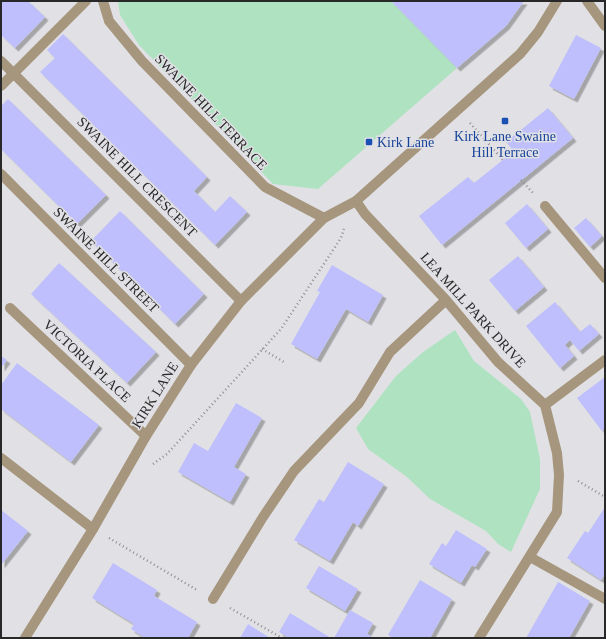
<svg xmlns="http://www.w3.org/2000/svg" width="606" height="639" font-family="Georgia,serif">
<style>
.green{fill:#afe2c0}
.building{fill:#bebffc;filter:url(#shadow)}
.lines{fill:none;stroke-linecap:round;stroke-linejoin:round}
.path{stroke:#909092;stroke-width:2.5;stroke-dasharray:1 3;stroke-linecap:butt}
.service{stroke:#a6967e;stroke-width:10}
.minor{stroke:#a6967e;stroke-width:10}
.tertiary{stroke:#a6967e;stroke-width:10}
.transit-dot{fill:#1a4fb4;stroke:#e1e1e5;stroke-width:1.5}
.labels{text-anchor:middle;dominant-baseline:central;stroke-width:3;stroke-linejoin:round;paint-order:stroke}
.street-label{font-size:14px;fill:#282829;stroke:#e1e1e5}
.transit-label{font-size:14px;fill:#164399;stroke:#e1e1e5}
</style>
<defs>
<filter id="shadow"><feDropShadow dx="3.5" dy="3.5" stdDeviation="0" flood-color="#0004"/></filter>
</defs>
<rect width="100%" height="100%" fill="#e1e1e5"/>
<!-- green -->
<path class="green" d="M 118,1 L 391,1 L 457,68 L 318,189 L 273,184 L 139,45 L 120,15 Z
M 455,330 L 474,361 L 521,399 L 530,412 L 540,459 L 540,489 L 511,552 L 498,544 L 486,531 L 430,499 L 407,477 L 368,449 L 356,428 L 396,376 L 423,352 Z"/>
<!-- building -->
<path class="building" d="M 1,1 L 28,1 L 45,17 L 15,48 L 1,35 Z
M 391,1 L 524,1 L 506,26 L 457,68 Z
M 63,34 L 207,177 L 194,191 L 215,212 L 230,196 L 247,212 L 215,245 L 40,72 L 55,58 L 47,50 Z
M 576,35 L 601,48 L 574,99 L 549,86 Z
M 8,99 L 106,195 L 77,224 L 1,149 L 1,106 Z
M 548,108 L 573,138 L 442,245 L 419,216 L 468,177 L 474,183 L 514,151 L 506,142 Z
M 527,204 L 548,229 L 526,248 L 505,223 Z
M 120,211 L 204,294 L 175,324 L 91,241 Z
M 586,218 L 602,236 L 590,247 L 574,228 Z
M 518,256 L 544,287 L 515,311 L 489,280 Z
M 59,263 L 156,352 L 127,383 L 31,294 Z
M 332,265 L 383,295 L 368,322 L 346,309 L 317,359 L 291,344 L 320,292 L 317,291 Z
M 555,302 L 580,332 L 590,324 L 599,334 L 579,351 L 570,340 L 565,345 L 574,356 L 560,368 L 526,326 Z
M 1,356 L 7,360 L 1,368 Z
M 17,363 L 99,425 L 71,462 L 1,409 L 1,385 Z
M 605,377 L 605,428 L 602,431 L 577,398 Z
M 236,403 L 262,418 L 234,467 L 246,474 L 230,502 L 178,472 L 194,443 L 208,451 Z
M 348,462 L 384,484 L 358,526 L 353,522 L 330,561 L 294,540 L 319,499 L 324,502 Z
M 605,507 L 605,574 L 601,580 L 567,558 L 585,531 L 588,533 Z
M 1,510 L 28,531 L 1,565 Z
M 456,530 L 487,549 L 475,567 L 472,565 L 461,583 L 429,564 L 442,543 L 446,546 Z
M 113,563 L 157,590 L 154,596 L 197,622 L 188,638 L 145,638 L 131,629 L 134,624 L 92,598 Z
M 319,566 L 358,589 L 345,611 L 306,588 Z
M 420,580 L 452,599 L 430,638 L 393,638 L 388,635 Z
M 558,582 L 590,601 L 569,638 L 526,638 Z
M 350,610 L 373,623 L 367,634 L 374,638 L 334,638 Z
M 290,613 L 331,638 L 289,638 L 279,632 Z
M 248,624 L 270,638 L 240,638 Z"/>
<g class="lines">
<!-- path -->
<path class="path" d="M 470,123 L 503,160
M 521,180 L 533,193
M 262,349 L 284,362
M 153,464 L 167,454 L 281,329 L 341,238 L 344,229
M 578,481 L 605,497
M 109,538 L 197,590
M 230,608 L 282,638"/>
<!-- service -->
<path class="service" d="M 545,206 L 605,278
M 10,308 L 146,436
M 530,557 L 605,599"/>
<!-- minor -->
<path class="minor" d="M 103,1 L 109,21 L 142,61 L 265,187 L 324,218
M 1,61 L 241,301
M 1,86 L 86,1
M 1,174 L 191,365
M 356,201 L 365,214 L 446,300 L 498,362 L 545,405 L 557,453 L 559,475 L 557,512 L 479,638
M 545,405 L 605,360
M 1,458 L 93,529
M 213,599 L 263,517 L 294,471 L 359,403 L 390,352 L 446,300"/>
<!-- tertiary -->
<path class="tertiary" d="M 587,1 L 605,26
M 25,638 L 93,529 L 146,436 L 191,365 L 241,301 L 324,218 L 356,201 L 520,54 L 538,32 L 557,1"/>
</g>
<!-- markers -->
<g class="transit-dot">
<rect x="501" y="117" width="8" height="8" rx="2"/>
<rect x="365" y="138" width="8" height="8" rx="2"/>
</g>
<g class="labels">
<!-- street labels -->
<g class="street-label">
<text transform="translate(211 112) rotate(46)">SWAINE HILL TERRACE</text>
<text transform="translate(137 177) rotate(45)">SWAINE HILL CRESCENT</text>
<text transform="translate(106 260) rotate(45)">SWAINE HILL STREET</text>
<text transform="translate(473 310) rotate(48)">LEA MILL PARK DRIVE</text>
<text transform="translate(87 361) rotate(43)">VICTORIA PLACE</text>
<text transform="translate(155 395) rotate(-58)">KIRK LANE</text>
</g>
<!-- transit labels -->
<g class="transit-label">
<text x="505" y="136">Kirk Lane Swaine<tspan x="505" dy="16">Hill Terrace</tspan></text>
<text x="377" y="142" text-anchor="start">Kirk Lane</text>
</g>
</g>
<!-- border -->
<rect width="606" height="639" fill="none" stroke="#282829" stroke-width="4"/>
</svg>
